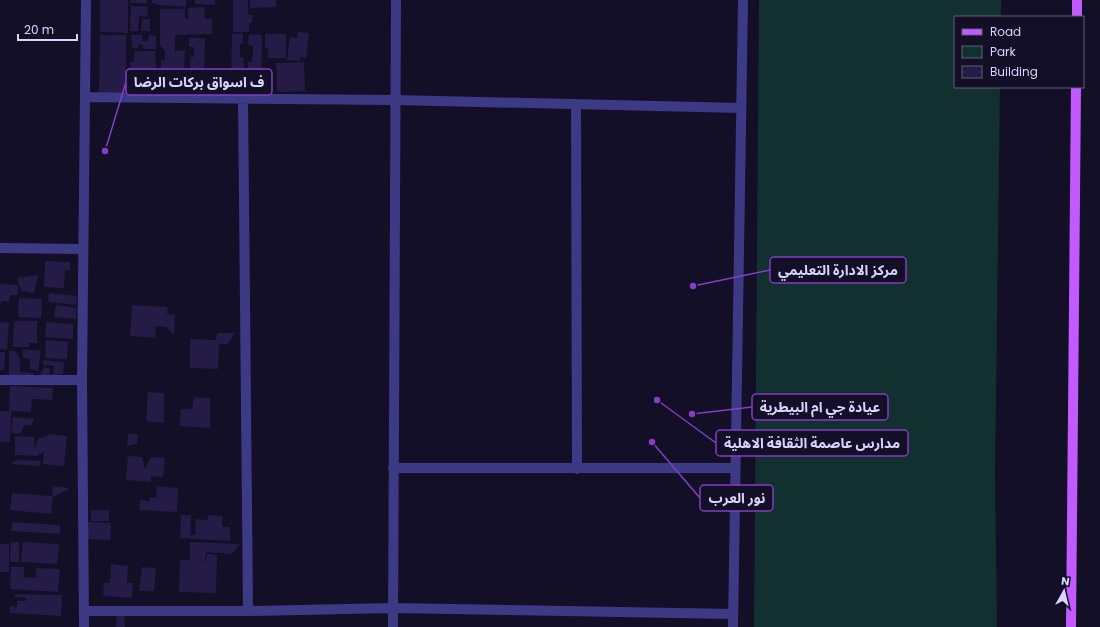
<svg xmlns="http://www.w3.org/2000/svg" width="1100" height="627" font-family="Poppins,'Noto Sans Arabic',sans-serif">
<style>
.green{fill:#12302f}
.building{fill:#241b47}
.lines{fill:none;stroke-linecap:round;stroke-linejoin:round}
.minor{stroke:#3d3a85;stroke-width:10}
.major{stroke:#c25bff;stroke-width:10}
.leader{fill:none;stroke:#843dc5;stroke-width:1.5}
.callout-dot{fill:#843dc5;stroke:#130f26;stroke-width:1.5}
.callout{fill:#130f26;stroke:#843dc5;stroke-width:1.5}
.callout-label{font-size:14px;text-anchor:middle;font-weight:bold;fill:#d9d4ff}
</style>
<rect width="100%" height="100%" fill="#130f26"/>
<!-- green -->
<path class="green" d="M 759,0 L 1001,0 L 1001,17 L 955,17 L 955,87 L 1000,87 L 995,474 L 997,627 L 754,627 Z"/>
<!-- building -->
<path class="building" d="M 100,0 L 128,0 L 128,33 L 100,32 Z
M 130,0 L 147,0 L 147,3 L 130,3 Z
M 152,0 L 186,0 L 186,7 L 158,5 L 152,3 Z
M 195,0 L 215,0 L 215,5 L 195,4 Z
M 233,0 L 248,0 L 248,15 L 253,15 L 252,23 L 249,23 L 249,32 L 233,32 Z
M 250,0 L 276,0 L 276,7 L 250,8 Z
M 131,6 L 148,7 L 147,17 L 139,16 L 138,31 L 130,31 Z
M 204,7 L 205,19 L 212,19 L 212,34 L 175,35 L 175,51 L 185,50 L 184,68 L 168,68 L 168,83 L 160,83 L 161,60 L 165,60 L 165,51 L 160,45 L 160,9 L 185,9 L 185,19 L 188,19 L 188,8 Z
M 142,19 L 150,19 L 150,31 L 141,31 Z
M 298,32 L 309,33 L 306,58 L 300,57 L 300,61 L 287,60 L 290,37 L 298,38 Z
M 232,34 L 243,34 L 243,44 L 240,44 L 240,57 L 244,58 L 243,86 L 231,86 Z
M 249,34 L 262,35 L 261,81 L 248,81 L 248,62 L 252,62 L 253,46 L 248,44 Z
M 265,34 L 286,34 L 286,58 L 268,58 L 268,48 L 265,47 Z
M 100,35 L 126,35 L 126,92 L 99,92 Z
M 131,35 L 142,35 L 142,41 L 148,41 L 149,35 L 156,36 L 156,49 L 143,49 L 142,44 L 139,44 L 138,48 L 132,48 Z
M 189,38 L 205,38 L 204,77 L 190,77 L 190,57 L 194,57 L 194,47 L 189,47 Z
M 134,51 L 155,51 L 156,70 L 130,70 L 130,62 L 134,62 Z
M 304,62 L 305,91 L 277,92 L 276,63 Z
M 45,261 L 70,262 L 70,270 L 65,270 L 64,288 L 44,287 Z
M 38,275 L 34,293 L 21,291 L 17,278 Z
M 0,284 L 18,285 L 18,295 L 10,295 L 9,302 L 2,301 L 0,305 Z
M 49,293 L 77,296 L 76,305 L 48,302 Z
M 19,298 L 42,299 L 41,318 L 18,317 Z
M 56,305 L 77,308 L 76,319 L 54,317 Z
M 132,305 L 168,307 L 167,314 L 175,315 L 174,335 L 167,327 L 156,326 L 155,338 L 130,336 Z
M 14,321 L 37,321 L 37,343 L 29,343 L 29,347 L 13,347 Z
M 0,322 L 9,323 L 7,350 L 0,349 Z
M 46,322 L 73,324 L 73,339 L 45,337 Z
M 217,333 L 235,333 L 228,344 L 219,344 L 218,369 L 190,368 L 190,339 L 216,340 Z
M 46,340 L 68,342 L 67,359 L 45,358 Z
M 23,349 L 41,351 L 38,371 L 30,369 L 30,359 L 23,357 Z
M 9,351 L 15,351 L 20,359 L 20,372 L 34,373 L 34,375 L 9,376 Z
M 0,352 L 5,352 L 4,370 L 0,370 Z
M 43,360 L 64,362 L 63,374 L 53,375 L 54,366 L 43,365 Z
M 44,367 L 50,369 L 49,374 L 55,376 L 40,375 Z
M 10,386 L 53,388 L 52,400 L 32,399 L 31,412 L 9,411 Z
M 148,392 L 164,393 L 164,423 L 146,421 Z
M 194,397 L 210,398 L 210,428 L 179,426 L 181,409 L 192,409 Z
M 0,411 L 11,411 L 10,442 L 0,442 Z
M 13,417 L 34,419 L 32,425 L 24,426 L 20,434 L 11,433 Z
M 50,434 L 67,436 L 64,466 L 43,464 L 44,451 L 37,456 L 15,455 L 15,436 L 34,437 L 34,448 L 38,439 Z
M 128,434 L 138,434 L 137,444 L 127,446 Z
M 128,456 L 142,457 L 145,469 L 151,457 L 165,458 L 163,477 L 151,476 L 151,482 L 126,480 Z
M 16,460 L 42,461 L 38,466 L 11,464 Z
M 53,486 L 71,488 L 53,497 L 51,514 L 10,510 L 12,493 L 52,496 Z
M 157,486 L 178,488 L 177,512 L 139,510 L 140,500 L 150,501 L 150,497 L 156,498 Z
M 91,510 L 109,510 L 109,521 L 91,521 Z
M 181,515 L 191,515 L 190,535 L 195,535 L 196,519 L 208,520 L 208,515 L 222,516 L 222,527 L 230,527 L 230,541 L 180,538 Z
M 12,522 L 60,525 L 60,534 L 11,531 Z
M 88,522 L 111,523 L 110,540 L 88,539 Z
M 11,542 L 19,542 L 19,562 L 10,562 Z
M 23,542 L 59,544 L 57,564 L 21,562 Z
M 190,542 L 240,544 L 232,554 L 206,552 L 205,562 L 206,562 L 207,554 L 217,555 L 216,593 L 179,592 L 180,560 L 190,560 Z
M 0,544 L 9,544 L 9,572 L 0,572 Z
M 111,564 L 128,566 L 127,583 L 133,583 L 132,598 L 103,596 L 104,583 L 110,583 Z
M 11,567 L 24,567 L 24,577 L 36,578 L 36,568 L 60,569 L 58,592 L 10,589 Z
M 142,567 L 156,568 L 154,591 L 139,591 Z
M 15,594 L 62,595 L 61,616 L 10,613 L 10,606 L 17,607 L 17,601 L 26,601 L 26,598 L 15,597 Z
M 124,613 L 125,627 L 116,627 L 117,614 Z"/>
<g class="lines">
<!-- minor -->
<path class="minor" d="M 85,97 L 395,100 L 741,108
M 243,99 L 248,611
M 576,105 L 577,469
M 0,248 L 83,249
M 0,380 L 82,380
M 393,468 L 735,468
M 84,611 L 248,611 L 393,608 L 733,614
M 84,627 L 82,380 L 86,0
M 393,627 L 396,0
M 733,627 L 743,0"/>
<!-- major -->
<path class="major" d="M 1077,17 L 1077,0
M 1071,627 L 1076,87"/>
</g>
<!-- callouts -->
<path class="leader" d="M105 151L126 82M693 286L770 270M692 414L752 407M657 400L716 443M652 442L700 498"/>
<g class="callout-dot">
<circle cx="105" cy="151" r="4"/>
<circle cx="693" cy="286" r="4"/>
<circle cx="692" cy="414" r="4"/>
<circle cx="657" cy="400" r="4"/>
<circle cx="652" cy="442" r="4"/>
</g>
<g class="callout">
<rect x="126" y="69" width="146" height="26" rx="4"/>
<rect x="770" y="257" width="136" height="26" rx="4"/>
<rect x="752" y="394" width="136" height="26" rx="4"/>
<rect x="716" y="430" width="192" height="26" rx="4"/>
<rect x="700" y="485" width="73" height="26" rx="4"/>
</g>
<g class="callout-label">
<text x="199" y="87">ف اسواق بركات الرضا</text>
<text x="838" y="275">مركز الادارة التعليمي</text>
<text x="820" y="412">عيادة جي ام البيطرية</text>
<text x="812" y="448">مدارس عاصمة الثقافة الاهلية</text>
<text x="737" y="503">نور العرب</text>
</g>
<!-- legend -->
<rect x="954" y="16" width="130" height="72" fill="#130f26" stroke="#625e7d"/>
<rect x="962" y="29" width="20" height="6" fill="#c25bff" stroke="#625e7d"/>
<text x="990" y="36" font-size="12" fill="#d9d4ff">Road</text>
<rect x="962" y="46" width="20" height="12" fill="#12302f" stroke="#625e7d"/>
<text x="990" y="56" font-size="12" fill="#d9d4ff">Park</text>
<rect x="962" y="66" width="20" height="12" fill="#241b47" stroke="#625e7d"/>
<text x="990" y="76" font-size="12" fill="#d9d4ff">Building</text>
<!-- north arrow -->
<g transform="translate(1064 591) rotate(8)" stroke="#130f26" stroke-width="3" paint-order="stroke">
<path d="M0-3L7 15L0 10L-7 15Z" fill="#d9d4ff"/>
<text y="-6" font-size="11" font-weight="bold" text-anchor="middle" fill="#d9d4ff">N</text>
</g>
<!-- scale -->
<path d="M18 34v6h59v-6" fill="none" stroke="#d9d4ff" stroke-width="2"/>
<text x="24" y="34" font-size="12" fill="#d9d4ff" stroke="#130f26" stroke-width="3" paint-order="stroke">20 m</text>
</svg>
